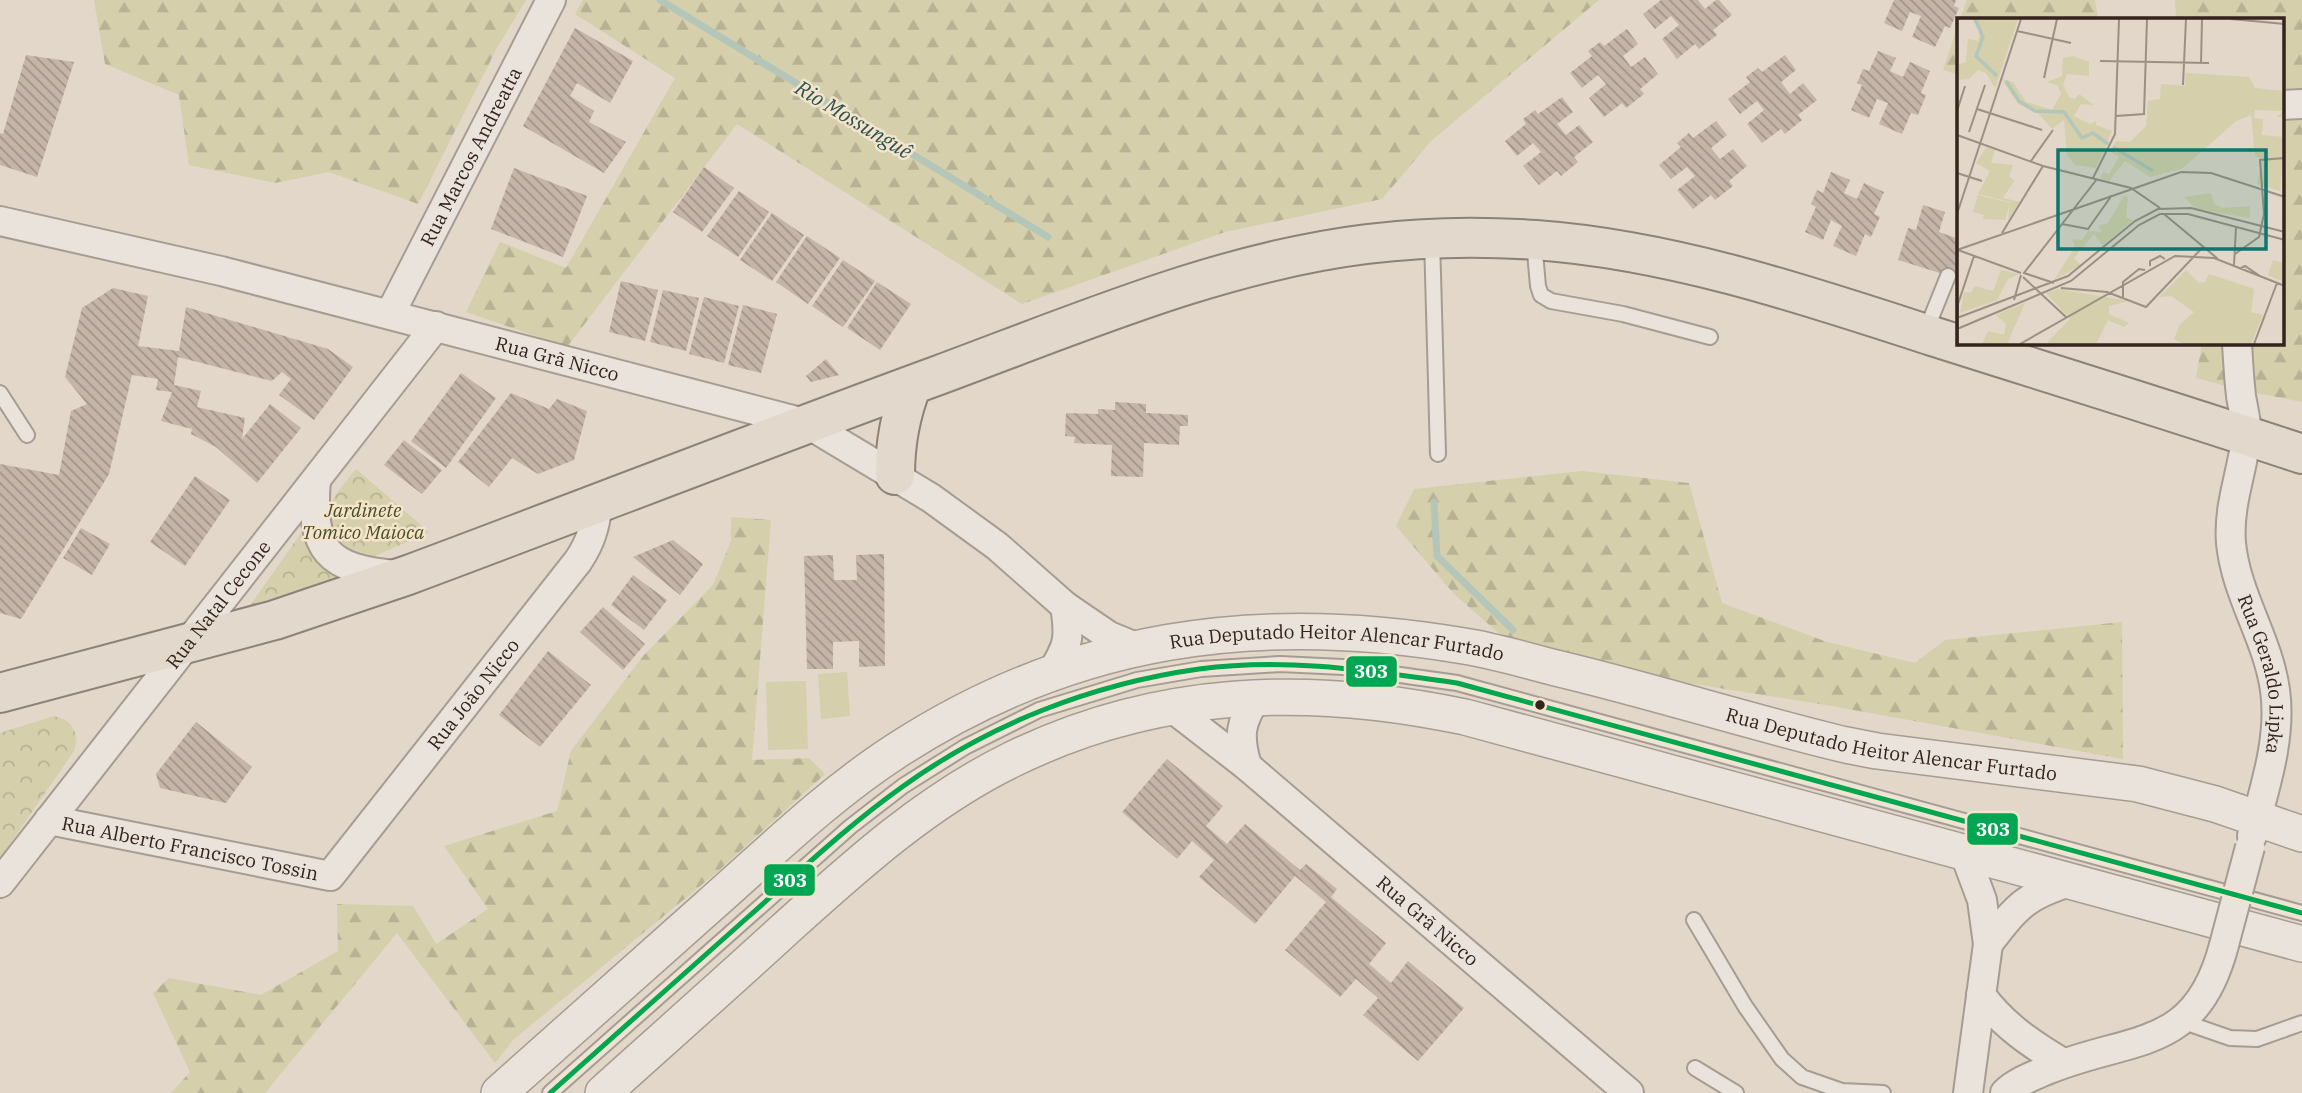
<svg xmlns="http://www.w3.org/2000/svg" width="2302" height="1093" font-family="'IBM Plex Serif',serif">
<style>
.grass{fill:#d5cfab}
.forest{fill:url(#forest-firs)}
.park{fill:url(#park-crowns)}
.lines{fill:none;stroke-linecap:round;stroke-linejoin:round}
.stream{stroke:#b4c6b9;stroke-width:7}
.building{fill:url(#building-back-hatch)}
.service-casing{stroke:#a69c92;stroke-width:18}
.minor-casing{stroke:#a69c92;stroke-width:32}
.tertiary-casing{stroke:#a69c92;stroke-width:38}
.primary-casing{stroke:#8c8279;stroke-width:42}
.service{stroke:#eae3db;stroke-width:14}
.minor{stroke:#eae3db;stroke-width:28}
.tertiary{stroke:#eae3db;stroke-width:35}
.primary{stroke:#e2d8cb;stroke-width:38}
.minor-bridge-casing{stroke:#a69c92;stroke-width:32;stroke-linecap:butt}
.minor-bridge{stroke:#eae3db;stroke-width:28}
.bus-1-casing{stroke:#f4e4cd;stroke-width:10}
.bus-1{stroke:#00a651;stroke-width:5}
.bus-dot{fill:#34241c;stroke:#f4e4cd;stroke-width:2.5}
.labels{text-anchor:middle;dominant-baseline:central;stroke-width:5;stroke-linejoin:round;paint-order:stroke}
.street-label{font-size:19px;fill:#34241c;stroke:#f4e4cd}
.park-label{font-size:19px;font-style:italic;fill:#4a5023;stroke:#f4e4cd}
.water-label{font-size:21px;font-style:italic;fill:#2b534c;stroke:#f4e4cd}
.inset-river{fill:none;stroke:#b4c6b9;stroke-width:3.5}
.inset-road{fill:none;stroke:#9c8f83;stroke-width:2}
.view{fill:#0f766e;fill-opacity:0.15;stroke:#0f766e;stroke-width:3.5}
.inset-edge{fill:none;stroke:#34241c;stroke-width:3.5}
.line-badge{stroke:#f4e4cd;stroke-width:2.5}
.badge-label{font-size:19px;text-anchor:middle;font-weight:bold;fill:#fff}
</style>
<defs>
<pattern id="forest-firs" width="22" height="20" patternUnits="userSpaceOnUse" patternTransform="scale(1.75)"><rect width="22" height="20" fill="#d5cfab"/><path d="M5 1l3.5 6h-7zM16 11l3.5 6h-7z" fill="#b7b293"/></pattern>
<pattern id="park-crowns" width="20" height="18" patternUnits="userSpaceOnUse" patternTransform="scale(1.75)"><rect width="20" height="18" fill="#d5cfab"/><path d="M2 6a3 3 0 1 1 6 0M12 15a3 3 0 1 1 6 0" fill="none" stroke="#b7b293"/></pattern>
<pattern id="building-back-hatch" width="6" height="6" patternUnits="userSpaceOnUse" patternTransform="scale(1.75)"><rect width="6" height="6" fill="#c5b5a9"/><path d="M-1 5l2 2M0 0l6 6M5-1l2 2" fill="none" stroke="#a19389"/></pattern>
</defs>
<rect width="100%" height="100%" fill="#e2d7c8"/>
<!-- grass -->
<path class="grass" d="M 847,672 L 850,716 L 821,719 L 818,674 Z
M 806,681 L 808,749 L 768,750 L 766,682 Z"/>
<!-- forest -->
<path class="forest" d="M 94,0 L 526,0 L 497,48 L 418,204 L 329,172 L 275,183 L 189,165 L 179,95 L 105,64 Z
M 583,0 L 1599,0 L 1431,141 L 1382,199 L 1225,232 L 1022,304 L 737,124 L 567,347 L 466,312 L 500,242 L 566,268 L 675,78 L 575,14 Z
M 1967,0 L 2095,0 L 2098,19 L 1960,19 Z
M 2175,0 L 2302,0 L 2302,402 L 2241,390 L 2196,378 L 2202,343 L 2283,343 L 2283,19 L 2176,19 Z
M 1959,22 L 1959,75 L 1943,70 Z
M 1582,471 L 1689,483 L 1722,603 L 1827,642 L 1915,663 L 1945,640 L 2122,622 L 2123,759 L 1826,705 L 1526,657 L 1454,594 L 1396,526 L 1414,489 Z
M 731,517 L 771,520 L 752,760 L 809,758 L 825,774 L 716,873 L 513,1040 L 495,1063 L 397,933 L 265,1093 L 171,1093 L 190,1072 L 153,993 L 169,978 L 261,995 L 338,951 L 337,904 L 413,906 L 436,944 L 488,909 L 444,846 L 557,811 L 571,751 L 644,655 L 713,585 L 731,541 Z"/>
<!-- park -->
<path class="park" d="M 356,469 L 429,532 L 375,556 L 353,557 C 347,551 337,545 332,538 C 314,514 342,487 356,469 Z
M 306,526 L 321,560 L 342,578 L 249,607 Z
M 54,716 C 72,720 80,732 74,751 L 0,858 L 0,733 Z"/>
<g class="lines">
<!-- stream -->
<path class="stream" d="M 660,0 L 1048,237
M 1434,502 L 1437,556 L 1513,630"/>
</g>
<!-- building -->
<path class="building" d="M 1661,0 L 1698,0 L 1705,9 L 1716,0 L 1719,0 L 1732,15 L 1713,30 L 1717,35 L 1699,49 L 1695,44 L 1677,59 L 1662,39 L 1679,25 L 1671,16 L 1655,29 L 1643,14 Z
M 1894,0 L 1956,0 L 1954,6 L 1959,8 L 1950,28 L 1945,26 L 1935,47 L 1912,37 L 1921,16 L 1910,12 L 1902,31 L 1884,23 Z
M 575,28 L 633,61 L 610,103 L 577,83 L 570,96 L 594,111 L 589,122 L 626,142 L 604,173 L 523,126 Z
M 1627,29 L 1638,44 L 1623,56 L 1631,67 L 1645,57 L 1658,74 L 1640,89 L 1644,94 L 1626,108 L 1622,103 L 1604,117 L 1589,98 L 1606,84 L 1598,75 L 1582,88 L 1570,73 L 1592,56 L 1588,51 L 1600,42 L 1604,46 Z
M 1878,51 L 1896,58 L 1890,71 L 1903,77 L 1910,62 L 1930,71 L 1921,93 L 1926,95 L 1918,115 L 1911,113 L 1902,134 L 1879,124 L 1888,103 L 1877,99 L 1869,118 L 1851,110 L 1862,85 L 1857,83 L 1863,69 L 1869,71 Z
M 26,55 L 74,62 L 37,177 L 0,165 L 0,133 L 3,134 Z
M 1785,55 L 1796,70 L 1781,82 L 1790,94 L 1803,83 L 1817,100 L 1798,115 L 1802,120 L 1785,134 L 1781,129 L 1762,143 L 1747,124 L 1764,110 L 1757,101 L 1740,114 L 1728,99 L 1750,82 L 1746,77 L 1758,68 L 1762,72 Z
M 1562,97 L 1573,112 L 1557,124 L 1566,135 L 1579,125 L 1593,142 L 1574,157 L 1578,162 L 1561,176 L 1557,171 L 1539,185 L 1523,166 L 1541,152 L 1533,143 L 1517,156 L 1505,141 L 1526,124 L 1523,119 L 1535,110 L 1538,114 Z
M 1716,121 L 1727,135 L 1711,148 L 1720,159 L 1733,149 L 1747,166 L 1729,181 L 1733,186 L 1715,200 L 1711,195 L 1693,209 L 1677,190 L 1695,176 L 1687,167 L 1671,179 L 1659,165 L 1681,147 L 1677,143 L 1689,133 L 1693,138 Z
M 704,167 L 734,188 L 702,232 L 673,212 Z
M 514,168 L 587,196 L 563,257 L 491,229 Z
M 1831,172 L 1850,180 L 1844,193 L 1857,199 L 1864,183 L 1884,192 L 1874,214 L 1880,217 L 1871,237 L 1865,234 L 1856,256 L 1833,246 L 1842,226 L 1831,220 L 1823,240 L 1805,232 L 1816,207 L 1811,204 L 1817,190 L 1823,193 Z
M 739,191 L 769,212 L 738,257 L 707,236 Z
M 1923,205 L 1945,212 L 1939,232 L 1959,239 L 1959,279 L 1898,260 L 1908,228 L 1916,230 Z
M 772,213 L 804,235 L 772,281 L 740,260 Z
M 807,236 L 840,258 L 808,304 L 776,282 Z
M 843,260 L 875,281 L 843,327 L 812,306 Z
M 621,281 L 658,290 L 645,341 L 609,332 Z
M 877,282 L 911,304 L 880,350 L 847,328 Z
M 113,288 L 148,296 L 138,346 L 179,351 L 186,307 L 328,349 L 353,367 L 314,420 L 279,395 L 291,379 L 282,372 L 272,381 L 178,357 L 174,385 L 201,391 L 197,407 L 245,418 L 242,439 L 270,404 L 301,428 L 257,483 L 216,447 L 191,434 L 192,429 L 161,421 L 172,392 L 156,390 L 158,379 L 132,375 L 109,474 L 21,619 L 0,613 L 0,464 L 59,475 L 71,411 L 87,404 L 65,377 L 82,308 Z
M 663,290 L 699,298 L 686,351 L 650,342 Z
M 704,297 L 739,306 L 724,363 L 689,354 Z
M 743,305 L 777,314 L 761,373 L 728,365 Z
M 826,359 L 839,375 L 811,382 L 806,376 Z
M 461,373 L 496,398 L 446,468 L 411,441 Z
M 511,393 L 549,409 L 557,399 L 587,411 L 574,460 L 538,474 L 512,458 L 489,487 L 458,462 Z
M 1115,402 L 1146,404 L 1146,413 L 1188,415 L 1188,426 L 1180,426 L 1179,445 L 1144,443 L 1143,477 L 1111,476 L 1112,445 L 1074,443 L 1075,437 L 1065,436 L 1066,413 L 1098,414 L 1098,409 L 1115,410 Z
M 404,440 L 442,470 L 422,494 L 384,465 Z
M 195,476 L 230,500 L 185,566 L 150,542 Z
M 81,528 L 110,544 L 92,575 L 63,558 Z
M 673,540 L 703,564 L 680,595 L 633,557 Z
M 884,554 L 885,666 L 859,667 L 859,641 L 833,642 L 833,669 L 807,669 L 804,556 L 833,555 L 834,580 L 857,580 L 856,555 Z
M 633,575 L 667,600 L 644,630 L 611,605 Z
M 603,607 L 645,644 L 623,670 L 580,632 Z
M 548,651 L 591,685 L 540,747 L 499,715 Z
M 196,722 L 252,767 L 226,803 L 160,788 L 156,774 Z
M 1167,759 L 1223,806 L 1206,826 L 1227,844 L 1245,824 L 1300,870 L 1306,864 L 1337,889 L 1331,897 L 1386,943 L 1369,964 L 1391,983 L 1408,961 L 1464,1008 L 1418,1061 L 1363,1015 L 1378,998 L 1356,979 L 1340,997 L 1285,950 L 1326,902 L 1295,876 L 1255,924 L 1199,877 L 1214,860 L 1192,841 L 1177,859 L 1122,812 Z"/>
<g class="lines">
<!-- service casing -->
<g class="service-casing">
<path id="service" d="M 1432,239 L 1438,454
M 1534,241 L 1538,286 L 1541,295 L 1551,301 L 1623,314 L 1710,337
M 1925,333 L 1948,276
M 0,393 L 27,435
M 1694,920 L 1745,1006 L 1782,1059 L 1802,1077 L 1842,1091 L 1883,1093
M 2181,1021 L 2230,1038 L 2257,1039 L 2302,1023
M 1695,1068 L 1736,1093
M 550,1093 L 850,827 L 903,786 L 965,747 L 1039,710 L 1137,680 L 1201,669 L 1280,664 L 1343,667 L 1457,683 L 2302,913"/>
</g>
<!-- minor casing -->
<g class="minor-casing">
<g id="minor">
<path d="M 2283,105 L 2302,104"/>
<path id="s1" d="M 0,221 L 221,271 L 808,424 L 931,498 L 997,546 L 1065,606 L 1109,636 L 1136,647"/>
<path id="s2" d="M 390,314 L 551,0"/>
<path id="s3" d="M 2237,343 C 2238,361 2239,378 2241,396 C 2243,409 2248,425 2246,438 C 2242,474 2228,505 2231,543 C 2236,595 2268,639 2275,690 C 2282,738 2264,790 2252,836"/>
<path d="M 316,480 C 310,550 327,570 398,575"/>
<path d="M 1052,672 C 1069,645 1070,637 1065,606"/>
<path id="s4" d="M 1171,707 L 1247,766 L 1629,1093"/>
<path d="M 1247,766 C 1238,735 1240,723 1257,696"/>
<path id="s5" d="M 49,820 L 330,876 L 578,561 C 591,542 595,526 598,504"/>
<path d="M 1964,852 L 1982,900 L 1988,944 L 1968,1093"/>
<path id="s6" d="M 0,883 L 436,326"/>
<path d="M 1988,944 C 2017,906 2026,895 2073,881"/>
<path d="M 1981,995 C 2003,1025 2031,1044 2063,1063"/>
<path d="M 2005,1093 C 2016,1082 2033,1076 2047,1070 C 2132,1035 2196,1053 2224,945"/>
</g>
</g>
<!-- tertiary casing -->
<g class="tertiary-casing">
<g id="tertiary">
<path id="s7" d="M 499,1093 C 569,1031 639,969 709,906 C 769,853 828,795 896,751 C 1073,636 1258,611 1464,646 C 1496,651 1528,661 1560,669 C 1656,692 1750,722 1846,745 L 1877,751 L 2138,784 L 2215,804 L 2302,834"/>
<path d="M 603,1093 C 663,1039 724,985 784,930 C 854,867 925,802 1011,760 C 1157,688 1309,684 1465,717 L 2302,944"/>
</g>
</g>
<!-- primary casing -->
<g class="primary-casing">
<path id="primary" d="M 895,475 C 895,443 900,415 912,385
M 0,693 L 275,620 L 408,575 C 585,509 761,440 939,375 C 1077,324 1220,262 1367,244 C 1423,237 1480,236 1536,240 C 1672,250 1803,294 1932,336 C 2055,375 2179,413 2302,454"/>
</g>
<!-- service -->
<use href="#service" class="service"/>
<!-- minor -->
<use href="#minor" class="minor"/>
<!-- tertiary -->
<use href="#tertiary" class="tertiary"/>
<!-- primary -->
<use href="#primary" class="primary"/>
<!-- minor-bridge casing -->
<g class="minor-bridge-casing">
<path id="minor-bridge" d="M 2224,945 L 2250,847"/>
</g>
<!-- minor-bridge -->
<use href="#minor-bridge" class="minor-bridge"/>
<!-- bus-1 casing -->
<g class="bus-1-casing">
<path id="bus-1" d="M 550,1093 C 616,1034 682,976 748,917 C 798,873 847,826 902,787 C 989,724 1092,684 1199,669 C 1286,657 1371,671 1457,683 L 2302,913"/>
</g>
<!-- bus-1 -->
<use href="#bus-1" class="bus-1"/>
</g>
<!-- markers -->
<circle class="bus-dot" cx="1540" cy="705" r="6"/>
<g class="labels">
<!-- street labels -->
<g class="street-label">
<text stroke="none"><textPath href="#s2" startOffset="177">Rua Marcos Andreatta</textPath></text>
<text stroke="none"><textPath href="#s1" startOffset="574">Rua Grã Nicco</textPath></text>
<text stroke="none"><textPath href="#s6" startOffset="354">Rua Natal Cecone</textPath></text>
<text stroke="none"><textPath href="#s7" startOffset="989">Rua Deputado Heitor Alencar Furtado</textPath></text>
<text stroke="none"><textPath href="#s3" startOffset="338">Rua Geraldo Lipka</textPath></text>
<text stroke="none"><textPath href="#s5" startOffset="518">Rua João Nicco</textPath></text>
<text stroke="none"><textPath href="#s7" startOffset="1556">Rua Deputado Heitor Alencar Furtado</textPath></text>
<text stroke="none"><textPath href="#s5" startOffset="144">Rua Alberto Francisco Tossin</textPath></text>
<text stroke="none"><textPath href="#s4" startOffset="334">Rua Grã Nicco</textPath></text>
</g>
<!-- park labels -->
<g class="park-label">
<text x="363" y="510">Jardinete<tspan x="363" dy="22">Tomico Maioca</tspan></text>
</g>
<!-- water labels -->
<g class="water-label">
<text transform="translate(854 119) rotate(31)">Rio Mossunguê</text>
</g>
</g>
<!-- overview -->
<g transform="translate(1957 18)">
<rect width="327" height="327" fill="#e2d7c8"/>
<path d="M 21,177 L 53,185 L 48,202 L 26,201 L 27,197 L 16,194 Z" fill="#d5cfab"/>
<path d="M 16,1 L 61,1 L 38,70 L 29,55 L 21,52 L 12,61 L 0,62 L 0,47 L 9,44 L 11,21 L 21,23 L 23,12 ZM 115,38 L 132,44 L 132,58 L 110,56 L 106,67 L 112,79 L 118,81 L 122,76 L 137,87 L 124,86 L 117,98 L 133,106 L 139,103 L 139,107 L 155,113 L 139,150 L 118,147 L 110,137 L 107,102 L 95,111 L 82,96 L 61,86 L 45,61 L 56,64 L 69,84 L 95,92 L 104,76 L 100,67 L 90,64 L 105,58 L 106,40 ZM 229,55 L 292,59 L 298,70 L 327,73 L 327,99 L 320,99 L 326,93 L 298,92 L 297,100 L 306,101 L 305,117 L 327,119 L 323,173 L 300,166 L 305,142 L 298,137 L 294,97 L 279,103 L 226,150 L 193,159 L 168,143 L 152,163 L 143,160 L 146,154 L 152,156 L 162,139 L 153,133 L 159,123 L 173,124 L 189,108 L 191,83 L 203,81 L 204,66 L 228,68 ZM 30,129 L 38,132 L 34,145 L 56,147 L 52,158 L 57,163 L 46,180 L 63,184 L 51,202 L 53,184 L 21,176 L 33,153 L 19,145 ZM 254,175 L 257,186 L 266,190 L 293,188 L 293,200 L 239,191 L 227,179 ZM 167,178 L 171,179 L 169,200 L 176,202 L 146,228 L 137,216 L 117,240 L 124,247 L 97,262 L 118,229 L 115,221 L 125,222 L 131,213 L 145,214 L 141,208 L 151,205 ZM 316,242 L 327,245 L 327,264 L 311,257 ZM 44,252 L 62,256 L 51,261 L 40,282 L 3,295 L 7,274 L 14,275 L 18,268 L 36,273 ZM 229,252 L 242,265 L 248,264 L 252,256 L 297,271 L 294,294 L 306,297 L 294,326 L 226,326 L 217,321 L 223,306 L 237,294 L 214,278 L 202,279 ZM 101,271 L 172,283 L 152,288 L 152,296 L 172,305 L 167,309 L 151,302 L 139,326 L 89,326 L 113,301 L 89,275 ZM 68,285 L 50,326 L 25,326 L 31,313 L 47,317 L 49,306 L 39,297 Z" fill="#d5cfab"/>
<path class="inset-river" d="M 18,1 L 26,19 L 19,38 L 40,58M 49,63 L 62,83 L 78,93 L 107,94 L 125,120 L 136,115 L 151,126M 156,129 L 196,153"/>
<path class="inset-road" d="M 274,1 L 328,6M 60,13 L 114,25M 143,43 L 252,45M 244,46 L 245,1M 87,60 L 100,1M 226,67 L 229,1M 20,91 L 85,112M 0,93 L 8,68M 159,98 L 187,96 L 190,1M 12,114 L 28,67M 0,117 L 86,148 L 174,170 L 203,190M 74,143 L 96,112M 0,155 L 25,163M 136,160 L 158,116 L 162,1M 0,196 L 64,1M 207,196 L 261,241M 105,206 L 131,211 L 155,177M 45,215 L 86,148M 0,232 L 224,154 L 254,155 L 328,179M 1,232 L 64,255M 278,236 L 302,219 L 307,196 L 303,142 L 328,140M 277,247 L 279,209M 193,248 L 193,243 L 203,238 L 208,241M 284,250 L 288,248 L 303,258M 66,259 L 110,300M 97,265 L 67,255 L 140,161M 104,270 L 150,274 L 189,289 L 246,229M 166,279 L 166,264 L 182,251 L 188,252M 57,282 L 64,257M 0,300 L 111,258 L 178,203 L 201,191 L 234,190 L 328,214M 0,311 L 114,263 L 182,207 L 203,196 L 231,196 L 328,222M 1,326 L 1,286 L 17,238M 63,326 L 218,238 L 257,240 L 328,268M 297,326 L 320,265"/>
<path class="view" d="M 101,132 L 309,132 L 309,231 L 101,231 Z"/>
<rect width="327" height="327" class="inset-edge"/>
</g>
<g class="line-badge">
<rect x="1345" y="655" width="53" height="33" rx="7" fill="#00a651"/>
<rect x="1966" y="812" width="53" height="34" rx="7" fill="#00a651"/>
<rect x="763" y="863" width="53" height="34" rx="7" fill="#00a651"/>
</g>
<g class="badge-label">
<text x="1371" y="678">303</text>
<text x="1993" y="836">303</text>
<text x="790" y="887">303</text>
</g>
</svg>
